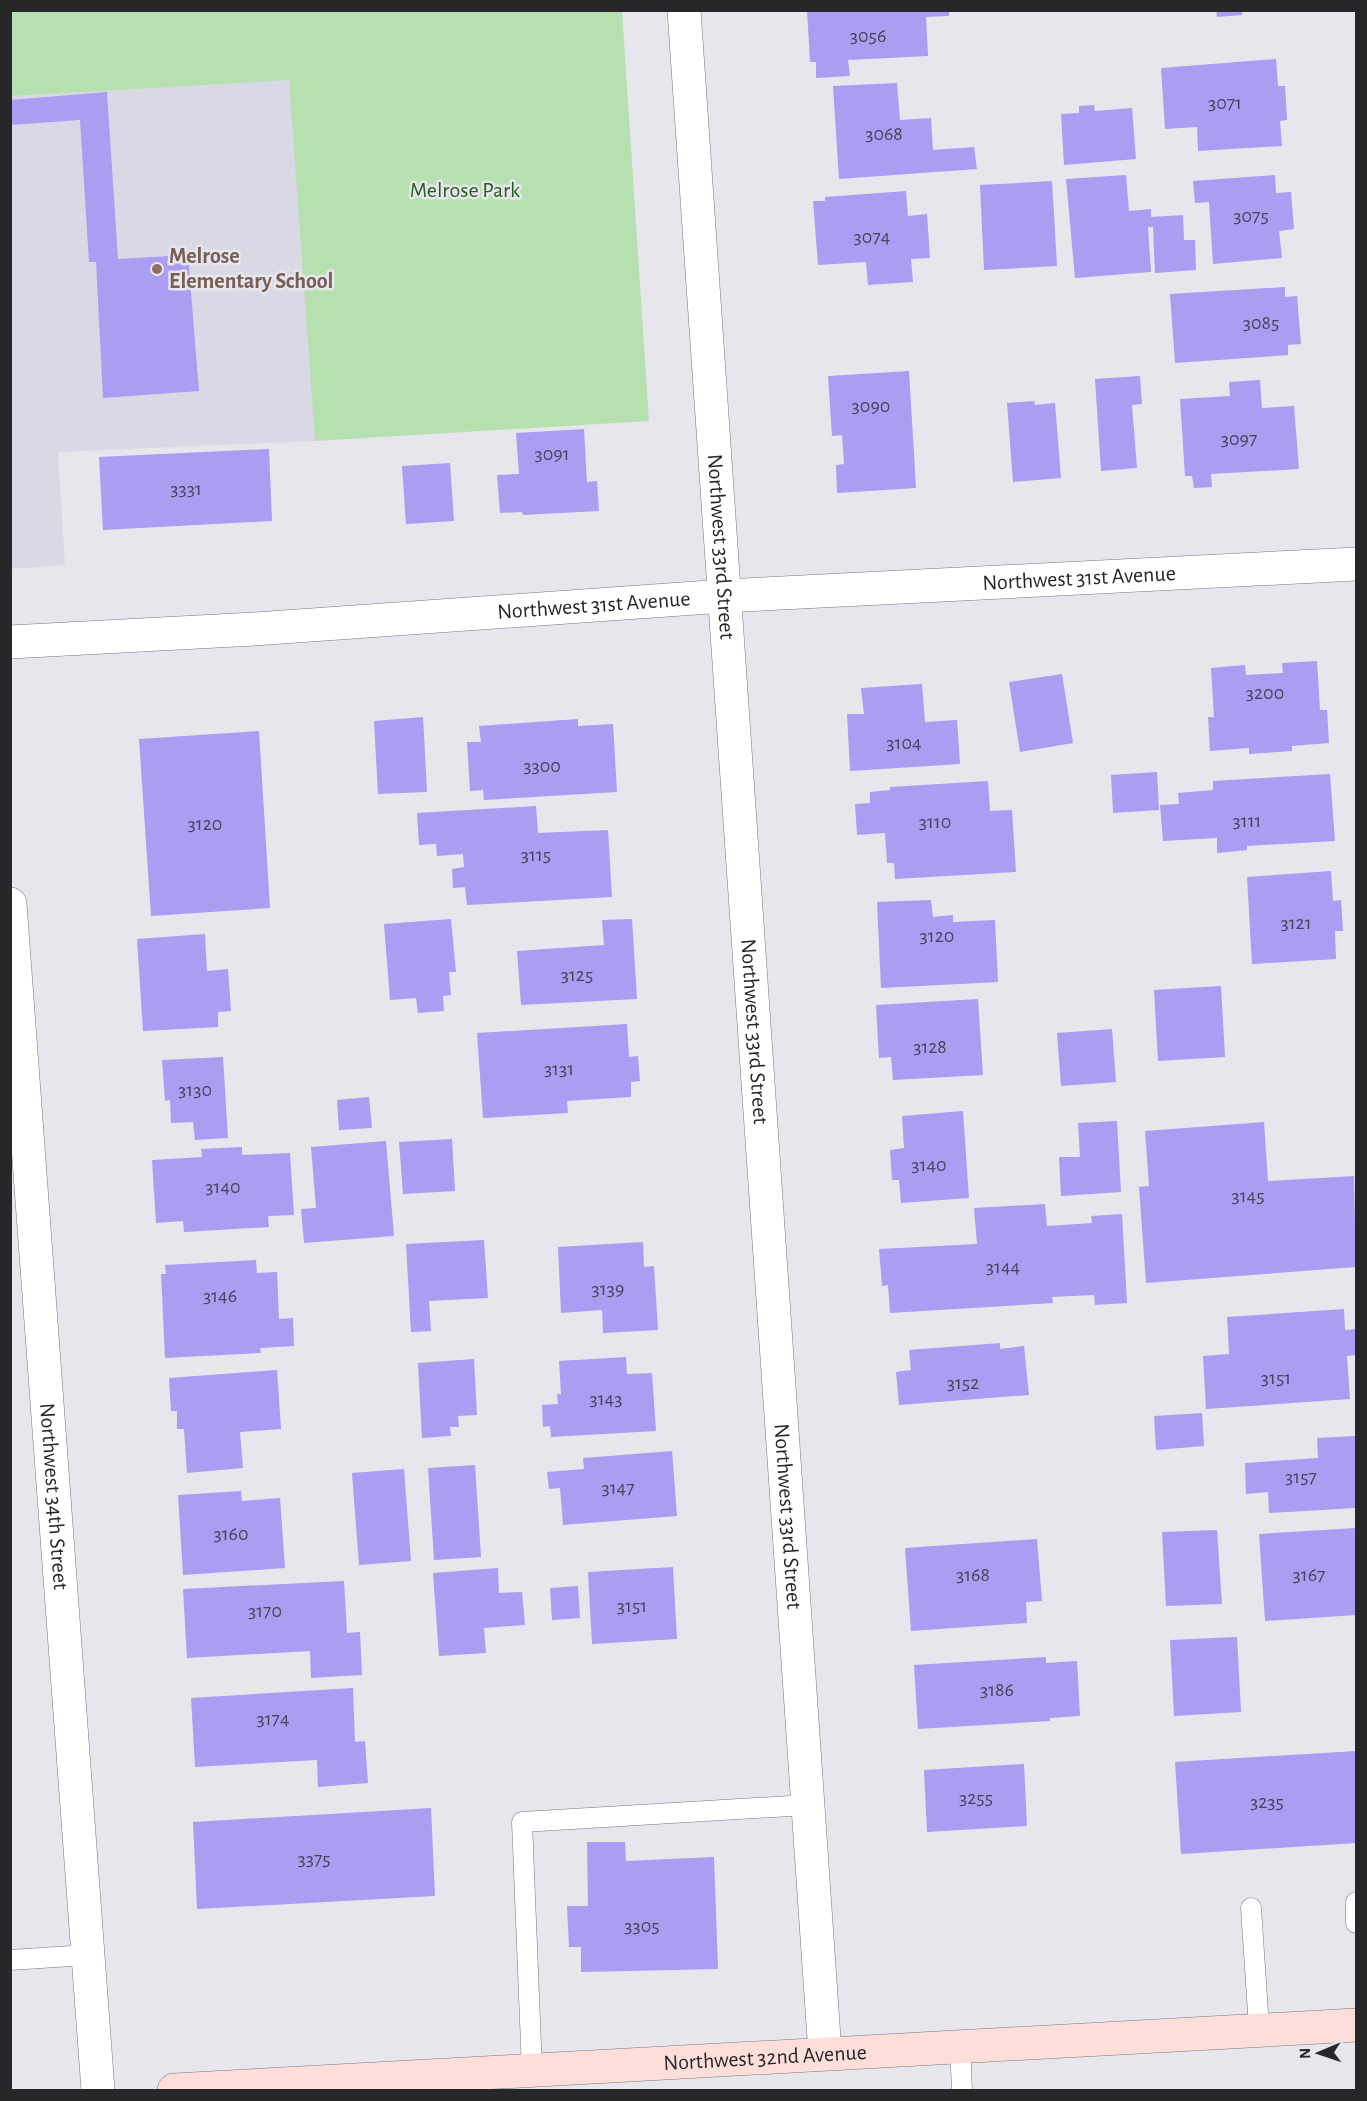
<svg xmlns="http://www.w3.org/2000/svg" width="1367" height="2101" font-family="'Alegreya Sans',sans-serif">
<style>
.built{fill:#d9d9e6}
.green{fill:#b7e0b1}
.building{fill:#ab9df1}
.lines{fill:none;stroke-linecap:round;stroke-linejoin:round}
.lane-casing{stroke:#76767c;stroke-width:21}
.street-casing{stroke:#76767c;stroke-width:34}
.secondary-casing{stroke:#76767c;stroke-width:34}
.lane{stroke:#fff;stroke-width:20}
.street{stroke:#fff;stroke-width:33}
.secondary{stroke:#fdded9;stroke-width:33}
.education-dot{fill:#8d6e63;stroke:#e6e6ec;stroke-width:2}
.labels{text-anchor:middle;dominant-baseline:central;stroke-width:5;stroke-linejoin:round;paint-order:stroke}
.number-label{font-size:20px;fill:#48445c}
.park-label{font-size:22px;fill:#226019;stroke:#e6e6ec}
.education-label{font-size:22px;font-weight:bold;fill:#785e54;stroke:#e6e6ec;text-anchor:start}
.street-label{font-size:22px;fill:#27272a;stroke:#e6e6ec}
</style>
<rect width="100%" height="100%" fill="#e6e6ec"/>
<!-- built -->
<path class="built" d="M 290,79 L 315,441 L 58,452 L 65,565 L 11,569 L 11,96 Z"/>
<!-- green -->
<path class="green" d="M 11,10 L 622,11 L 649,421 L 315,441 L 289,80 L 11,96 Z"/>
<!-- building -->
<path class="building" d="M 807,10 L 949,10 L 949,16 L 926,17 L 928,56 L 848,60 L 850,76 L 816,78 L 816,62 L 810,62 Z
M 1216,10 L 1242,10 L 1242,15 L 1217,17 Z
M 1276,59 L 1278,86 L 1285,86 L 1287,120 L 1280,121 L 1282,146 L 1198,151 L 1197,127 L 1165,129 L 1161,68 Z
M 897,83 L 900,120 L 931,118 L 933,150 L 974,147 L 977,169 L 839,179 L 833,86 Z
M 107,92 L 118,259 L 188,255 L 199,391 L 103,398 L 96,262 L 89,262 L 80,120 L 10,125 L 10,100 Z
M 1094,105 L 1095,111 L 1132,108 L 1136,159 L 1064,165 L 1061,114 L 1079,113 L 1079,106 Z
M 1126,175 L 1129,211 L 1151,209 L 1151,217 L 1183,215 L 1184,240 L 1195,240 L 1196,270 L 1155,273 L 1153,227 L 1148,227 L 1151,272 L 1075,278 L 1066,179 Z
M 1275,175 L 1276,193 L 1291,192 L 1294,229 L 1279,231 L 1282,258 L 1213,264 L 1209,202 L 1195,203 L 1193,181 Z
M 1052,181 L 1057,266 L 984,270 L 980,185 Z
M 906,191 L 908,216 L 927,214 L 930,258 L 911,259 L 913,282 L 868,285 L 866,262 L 818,265 L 813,201 L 825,201 L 825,197 Z
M 1285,287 L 1285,297 L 1297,296 L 1301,344 L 1288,345 L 1288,355 L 1175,363 L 1170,294 Z
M 909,371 L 916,488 L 837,493 L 836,465 L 844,464 L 842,435 L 832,436 L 828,376 Z
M 1140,376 L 1142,404 L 1132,405 L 1137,468 L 1101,471 L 1095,379 Z
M 1260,380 L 1262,408 L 1294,406 L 1299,469 L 1211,474 L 1212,487 L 1194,488 L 1192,476 L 1185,476 L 1180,399 L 1230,396 L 1229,382 Z
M 1034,401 L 1035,405 L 1055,403 L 1061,478 L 1013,482 L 1007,403 Z
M 584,429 L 587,482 L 597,481 L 599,511 L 523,515 L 522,512 L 500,513 L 497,475 L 519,474 L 516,433 Z
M 269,449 L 272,521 L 103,530 L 99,457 Z
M 450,463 L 454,521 L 406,524 L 402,466 Z
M 1317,661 L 1320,710 L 1327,710 L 1329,743 L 1292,746 L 1292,751 L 1249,754 L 1249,748 L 1210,751 L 1208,717 L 1214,717 L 1211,668 L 1245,665 L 1246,675 L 1283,673 L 1282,663 Z
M 1062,674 L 1073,743 L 1020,752 L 1009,682 Z
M 922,684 L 925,722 L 957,720 L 960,764 L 850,771 L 847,714 L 864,714 L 861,688 Z
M 423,717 L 427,792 L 378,794 L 374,721 Z
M 578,719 L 578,726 L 613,724 L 617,792 L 484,800 L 483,790 L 470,791 L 467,742 L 481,742 L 479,726 Z
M 259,731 L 270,908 L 151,916 L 139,739 Z
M 1157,772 L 1159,810 L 1113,813 L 1111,775 Z
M 1330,774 L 1335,841 L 1247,846 L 1247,850 L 1217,853 L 1217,838 L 1163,841 L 1160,805 L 1179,804 L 1178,793 L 1213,790 L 1213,781 Z
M 988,781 L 990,811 L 1012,810 L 1016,872 L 895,879 L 894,863 L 887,863 L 885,833 L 857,835 L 855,804 L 870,803 L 870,792 L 890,790 L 890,787 Z
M 536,806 L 538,833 L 608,830 L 612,897 L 467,905 L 465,887 L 453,888 L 452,869 L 464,867 L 463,854 L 437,856 L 436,844 L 419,845 L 417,813 Z
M 1331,871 L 1333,901 L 1341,900 L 1342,915 L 1343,931 L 1335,931 L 1336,959 L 1252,964 L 1247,877 Z
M 931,900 L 933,917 L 953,915 L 953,922 L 995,920 L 998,982 L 881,988 L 877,902 Z
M 451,919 L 456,972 L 449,972 L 451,995 L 443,996 L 444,1011 L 418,1013 L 416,998 L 390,1000 L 384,924 Z
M 632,919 L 637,999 L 521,1005 L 517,951 L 604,945 L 602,920 Z
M 205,934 L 207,971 L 228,969 L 231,1011 L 218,1012 L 218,1027 L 143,1031 L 137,939 Z
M 1221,986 L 1225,1057 L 1158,1061 L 1154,990 Z
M 978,999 L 983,1075 L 893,1080 L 891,1057 L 879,1058 L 876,1005 Z
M 627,1024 L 629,1057 L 638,1056 L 640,1081 L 631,1082 L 631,1097 L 567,1101 L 568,1113 L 483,1118 L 477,1033 Z
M 1112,1029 L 1116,1082 L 1061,1086 L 1057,1033 Z
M 223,1057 L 228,1138 L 195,1140 L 193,1122 L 171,1123 L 170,1100 L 165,1101 L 162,1060 Z
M 369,1097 L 372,1128 L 339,1130 L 337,1100 Z
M 963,1111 L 969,1198 L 901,1203 L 899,1180 L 892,1180 L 890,1150 L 904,1148 L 902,1116 Z
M 1117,1121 L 1121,1192 L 1061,1196 L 1059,1157 L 1080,1157 L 1078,1123 Z
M 1264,1122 L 1268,1181 L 1354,1176 L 1356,1267 L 1146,1283 L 1139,1187 L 1149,1186 L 1145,1131 Z
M 452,1139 L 455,1191 L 403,1194 L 399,1142 Z
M 386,1141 L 394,1236 L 304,1243 L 301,1209 L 316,1208 L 311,1147 Z
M 242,1147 L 242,1155 L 290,1153 L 294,1215 L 268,1216 L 269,1227 L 184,1232 L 183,1221 L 156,1223 L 152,1160 L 202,1157 L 201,1149 Z
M 1045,1204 L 1047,1226 L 1092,1223 L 1091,1216 L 1122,1214 L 1127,1303 L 1095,1305 L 1094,1295 L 1052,1297 L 1053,1303 L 890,1313 L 888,1285 L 882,1286 L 879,1249 L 977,1244 L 974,1208 Z
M 484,1240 L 488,1298 L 429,1301 L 431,1331 L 411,1332 L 406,1244 Z
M 643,1242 L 644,1267 L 654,1266 L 658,1330 L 603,1333 L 602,1310 L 561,1313 L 558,1247 Z
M 256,1260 L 257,1273 L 277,1272 L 279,1319 L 293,1318 L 294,1346 L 260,1348 L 261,1353 L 165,1358 L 161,1274 L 166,1274 L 165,1265 Z
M 1344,1309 L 1345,1330 L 1356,1329 L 1356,1355 L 1347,1356 L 1350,1399 L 1206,1409 L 1203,1356 L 1229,1354 L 1227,1317 Z
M 1000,1343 L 1000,1349 L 1024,1346 L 1029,1395 L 899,1405 L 896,1372 L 911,1370 L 909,1350 Z
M 626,1357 L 627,1374 L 652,1373 L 656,1431 L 551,1437 L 550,1426 L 543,1427 L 542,1405 L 558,1404 L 557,1394 L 561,1394 L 559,1361 Z
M 474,1359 L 477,1415 L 458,1416 L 459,1427 L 450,1427 L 451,1436 L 422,1438 L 418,1363 Z
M 277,1370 L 281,1429 L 240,1432 L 243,1468 L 187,1473 L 184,1429 L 177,1429 L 177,1411 L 171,1411 L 169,1378 Z
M 1202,1413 L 1204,1446 L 1156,1450 L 1154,1416 Z
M 1356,1436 L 1356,1508 L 1269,1513 L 1268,1492 L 1246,1494 L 1245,1463 L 1318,1458 L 1317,1438 Z
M 672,1451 L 677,1516 L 563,1525 L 560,1488 L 549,1489 L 547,1472 L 584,1469 L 583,1458 Z
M 475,1465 L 481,1557 L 434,1560 L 428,1468 Z
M 404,1469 L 411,1561 L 359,1565 L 352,1473 Z
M 241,1491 L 242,1501 L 280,1498 L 285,1568 L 183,1575 L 178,1495 Z
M 1356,1528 L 1356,1615 L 1265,1621 L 1259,1534 Z
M 1217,1530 L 1222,1604 L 1166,1606 L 1162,1532 Z
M 1037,1539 L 1042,1601 L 1026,1602 L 1027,1623 L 911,1631 L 905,1548 Z
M 673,1567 L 677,1639 L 592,1644 L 588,1572 Z
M 498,1568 L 499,1593 L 522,1592 L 525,1625 L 484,1628 L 486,1653 L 439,1656 L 433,1573 Z
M 344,1581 L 347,1633 L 360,1632 L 362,1675 L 311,1678 L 310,1651 L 187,1658 L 183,1589 Z
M 578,1586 L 580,1618 L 552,1620 L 550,1588 Z
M 1237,1637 L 1241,1712 L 1174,1716 L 1170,1640 Z
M 1046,1657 L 1046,1663 L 1077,1661 L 1080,1716 L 1050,1718 L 1050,1721 L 918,1729 L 914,1665 Z
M 353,1688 L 355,1742 L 365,1741 L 368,1783 L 318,1787 L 317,1760 L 195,1767 L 191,1698 Z
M 1356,1751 L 1356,1843 L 1181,1854 L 1175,1762 Z
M 1024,1764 L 1027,1826 L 927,1832 L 924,1770 Z
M 431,1808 L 435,1896 L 197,1909 L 193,1822 Z
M 587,1842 L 625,1842 L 626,1861 L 714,1857 L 718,1969 L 581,1972 L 581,1947 L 569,1947 L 567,1906 L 588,1906 Z"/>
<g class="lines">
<!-- lane casing -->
<g class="lane-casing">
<path id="lane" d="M 1356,1902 L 1356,1923
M 1251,1908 L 1259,2028
M 10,1960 L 87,1955
M 960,2045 L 962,2090
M 532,2070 L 522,1822 L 807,1805"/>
</g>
<!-- street casing -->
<g class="street-casing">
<g id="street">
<path id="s1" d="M 684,10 L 825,2053"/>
<path id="s2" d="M 10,642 L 254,629 L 724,596 L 1356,564"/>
<path id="s3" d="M 10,904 L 98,2090"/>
</g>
</g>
<!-- secondary casing -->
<g class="secondary-casing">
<g id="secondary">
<path id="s4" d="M 174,2090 L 1356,2025"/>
</g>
</g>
<!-- lane -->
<use href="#lane" class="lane"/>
<!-- street -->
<use href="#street" class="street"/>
<!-- secondary -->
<use href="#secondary" class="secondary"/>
</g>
<!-- markers -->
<circle class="education-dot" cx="157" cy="269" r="6"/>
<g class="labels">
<!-- number labels -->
<g class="number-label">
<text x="868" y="36">3056</text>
<text x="1225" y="103">3071</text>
<text x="884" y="134">3068</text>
<text x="1251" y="216">3075</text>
<text x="872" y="237">3074</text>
<text x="1261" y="323">3085</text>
<text x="871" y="406">3090</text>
<text x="1239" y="439">3097</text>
<text x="552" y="454">3091</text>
<text x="186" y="489">3331</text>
<text x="1265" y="693">3200</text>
<text x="904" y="743">3104</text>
<text x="542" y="766">3300</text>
<text x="1247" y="821">3111</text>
<text x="935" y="822">3110</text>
<text x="205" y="824">3120</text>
<text x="536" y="855">3115</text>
<text x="1296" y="923">3121</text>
<text x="937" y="936">3120</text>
<text x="577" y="975">3125</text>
<text x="930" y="1047">3128</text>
<text x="559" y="1069">3131</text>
<text x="195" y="1090">3130</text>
<text x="929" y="1165">3140</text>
<text x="223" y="1187">3140</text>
<text x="1248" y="1196">3145</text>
<text x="1003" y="1267">3144</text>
<text x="608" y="1289">3139</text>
<text x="220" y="1296">3146</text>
<text x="1276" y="1378">3151</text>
<text x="963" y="1383">3152</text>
<text x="606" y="1399">3143</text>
<text x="1301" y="1477">3157</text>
<text x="618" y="1488">3147</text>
<text x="231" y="1534">3160</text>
<text x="973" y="1575">3168</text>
<text x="1309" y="1575">3167</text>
<text x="632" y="1606">3151</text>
<text x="265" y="1611">3170</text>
<text x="997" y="1690">3186</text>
<text x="273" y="1719">3174</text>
<text x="976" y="1798">3255</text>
<text x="1267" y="1802">3235</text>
<text x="314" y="1859">3375</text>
<text x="642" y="1926">3305</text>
</g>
<!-- park labels -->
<g class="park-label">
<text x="465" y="190">Melrose Park</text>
</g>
<!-- education labels -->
<g class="education-label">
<text x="169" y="256">Melrose<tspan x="169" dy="25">Elementary School</tspan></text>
</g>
<!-- street labels -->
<g class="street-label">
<text stroke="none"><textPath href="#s1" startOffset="538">Northwest 33rd Street</textPath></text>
<text stroke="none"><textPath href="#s2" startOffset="1071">Northwest 31st Avenue</textPath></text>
<text stroke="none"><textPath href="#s2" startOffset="585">Northwest 31st Avenue</textPath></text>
<text stroke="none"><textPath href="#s1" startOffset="1024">Northwest 33rd Street</textPath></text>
<text stroke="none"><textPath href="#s3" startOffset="594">Northwest 34th Street</textPath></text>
<text stroke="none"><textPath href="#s1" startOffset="1510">Northwest 33rd Street</textPath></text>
<text stroke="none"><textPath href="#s4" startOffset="592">Northwest 32nd Avenue</textPath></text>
</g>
</g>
<!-- border -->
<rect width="1367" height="2101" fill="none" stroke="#27272a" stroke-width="24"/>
<!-- north arrow -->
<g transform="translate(1319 2053) rotate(268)" stroke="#e6e6ec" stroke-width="4.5" paint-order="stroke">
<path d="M0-4.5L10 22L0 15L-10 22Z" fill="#27272a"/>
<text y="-9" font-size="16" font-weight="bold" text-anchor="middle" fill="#27272a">N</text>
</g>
</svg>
